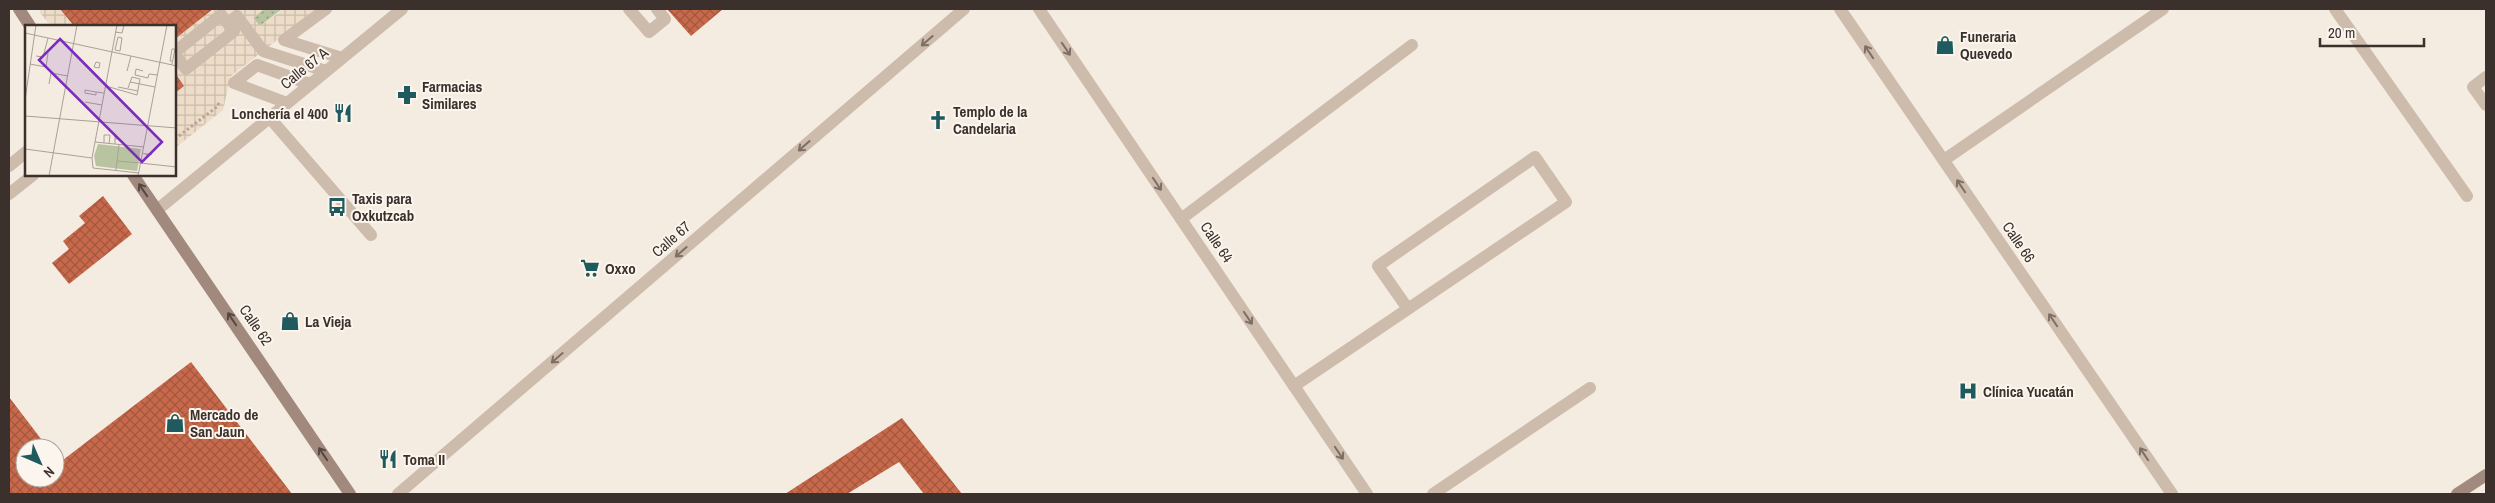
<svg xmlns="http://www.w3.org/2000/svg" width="2495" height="503" font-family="'Archivo Narrow',sans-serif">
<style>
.grass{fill:url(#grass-dots)}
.plaza{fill:url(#plaza-grid)}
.building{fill:url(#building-cross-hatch)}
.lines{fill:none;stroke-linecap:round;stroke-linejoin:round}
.path{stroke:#b9a596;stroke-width:3;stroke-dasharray:2.5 2.5;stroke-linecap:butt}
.service{stroke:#cdbbac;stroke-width:12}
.minor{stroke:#cdbbac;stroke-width:12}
.tertiary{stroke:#cdbbac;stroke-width:12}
.secondary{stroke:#a18a7d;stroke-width:12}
.oneway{stroke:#7d6f65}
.oneway2{stroke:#544640}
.labels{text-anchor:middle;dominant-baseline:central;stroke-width:4;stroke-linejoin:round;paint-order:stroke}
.poi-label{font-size:15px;font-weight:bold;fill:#3b302b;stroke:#fbf5ee;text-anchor:start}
.street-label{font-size:15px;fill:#3b302b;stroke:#fbf5ee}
.inset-road{fill:none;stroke:#aaa098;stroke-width:1}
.view{fill:#7b2cbf;fill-opacity:0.15;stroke:#7b2cbf;stroke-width:2.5}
.inset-edge{fill:none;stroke:#3b302b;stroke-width:2.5}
</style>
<defs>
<pattern id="grass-dots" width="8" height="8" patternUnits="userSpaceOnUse" patternTransform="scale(1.25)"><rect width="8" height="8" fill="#b8c4a0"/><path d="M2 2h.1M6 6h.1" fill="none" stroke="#97a083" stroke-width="1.8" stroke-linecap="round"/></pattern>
<pattern id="plaza-grid" width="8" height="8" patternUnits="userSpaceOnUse" patternTransform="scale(1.25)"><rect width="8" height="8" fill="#ecdcc8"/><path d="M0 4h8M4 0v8" fill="none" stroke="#cbbdac"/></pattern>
<pattern id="building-cross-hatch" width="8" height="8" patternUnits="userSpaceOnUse" patternTransform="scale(1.25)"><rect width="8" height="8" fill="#c8694b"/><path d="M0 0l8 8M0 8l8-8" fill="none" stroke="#a4573f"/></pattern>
</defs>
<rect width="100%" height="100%" fill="#f4ebe1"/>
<!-- grass -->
<path class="grass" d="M 264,9 L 282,9 L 260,26 L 253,18 Z"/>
<!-- plaza -->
<path class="plaza" d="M 40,9 L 60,9 L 74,26 L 51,26 L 40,13 Z
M 213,9 L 264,9 L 253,18 L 260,26 L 284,9 L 317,9 L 231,76 L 223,110 L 175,148 L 175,93 L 184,86 L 175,73 L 175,39 Z"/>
<!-- building -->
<path class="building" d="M 60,9 L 213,9 L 175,39 L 175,26 L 74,26 Z
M 667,9 L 723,9 L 691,36 Z
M 175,73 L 184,86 L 175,93 Z
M 103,196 L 132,234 L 69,284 L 52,263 L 69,249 L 63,241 L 85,223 L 79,216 Z
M 191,362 L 292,494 L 9,494 L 9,397 L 48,448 L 25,448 L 25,478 L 55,478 L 55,457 L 59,463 Z
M 902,418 L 962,494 L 924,494 L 899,462 L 847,494 L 785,494 Z"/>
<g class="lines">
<!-- path -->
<path class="path" d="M 175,139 L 218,106 L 219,101"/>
<!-- service -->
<path class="service" d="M 326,9 L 284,40 L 342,58
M 629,9 L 649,32 L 665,19 L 657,9
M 2335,9 L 2467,196
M 228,23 L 237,16 L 263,51 L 326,71
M 175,52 L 221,15 L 234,31 L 186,69 L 175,55
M 2486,77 L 2473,87 L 2486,105
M 287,103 L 234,83 L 257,65 L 310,84
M 269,117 L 371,235
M 1944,160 L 2163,9
M 9,166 L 26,152
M 9,194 L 33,175
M 1181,219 L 1412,45
M 1294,386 L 1566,202 L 1535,157 L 1378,266 L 1408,309
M 1433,494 L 1590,388"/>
<!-- minor -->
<path class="minor" d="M 157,210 L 402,9"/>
<!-- tertiary -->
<path class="tertiary" d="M 1039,9 L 1367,494
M 1840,9 L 2172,494
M 398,494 L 964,9"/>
<!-- secondary -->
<path class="secondary" d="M 19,9 L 30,26
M 133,175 L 350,494
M 2457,494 L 2486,475"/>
</g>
<!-- one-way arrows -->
<defs><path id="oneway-shaft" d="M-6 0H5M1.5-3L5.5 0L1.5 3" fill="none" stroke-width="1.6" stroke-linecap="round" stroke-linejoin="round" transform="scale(1.25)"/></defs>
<g class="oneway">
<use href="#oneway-shaft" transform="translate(927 41) rotate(139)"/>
<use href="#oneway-shaft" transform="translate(1066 49) rotate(56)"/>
<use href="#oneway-shaft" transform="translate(1869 52) rotate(-124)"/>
<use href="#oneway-shaft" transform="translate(804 146) rotate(139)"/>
<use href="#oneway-shaft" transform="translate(1157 184) rotate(56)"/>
<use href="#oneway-shaft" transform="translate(1961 186) rotate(-124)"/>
<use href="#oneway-shaft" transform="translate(681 252) rotate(139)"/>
<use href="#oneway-shaft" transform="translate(1248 318) rotate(56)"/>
<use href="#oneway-shaft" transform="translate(2053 320) rotate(-124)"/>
<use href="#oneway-shaft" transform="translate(557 358) rotate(139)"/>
<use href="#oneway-shaft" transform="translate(1339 453) rotate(56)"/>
<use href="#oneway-shaft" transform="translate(2144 454) rotate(-124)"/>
</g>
<g class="oneway2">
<use href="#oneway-shaft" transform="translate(143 190) rotate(-124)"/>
<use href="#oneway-shaft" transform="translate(232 319) rotate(-124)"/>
<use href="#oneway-shaft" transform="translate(323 454) rotate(-124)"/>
</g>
<!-- icons -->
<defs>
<g id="shop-bare" transform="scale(1.5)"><path d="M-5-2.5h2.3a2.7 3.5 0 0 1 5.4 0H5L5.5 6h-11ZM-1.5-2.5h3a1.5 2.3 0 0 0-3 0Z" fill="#1f5a5e" stroke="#fbf5ee" stroke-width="2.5" paint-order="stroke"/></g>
<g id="pharmacy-bare" transform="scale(1.5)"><path d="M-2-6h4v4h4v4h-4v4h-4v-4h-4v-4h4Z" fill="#1f5a5e" stroke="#fbf5ee" stroke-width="2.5" paint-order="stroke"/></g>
<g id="restaurant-bare" transform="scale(1.5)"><path d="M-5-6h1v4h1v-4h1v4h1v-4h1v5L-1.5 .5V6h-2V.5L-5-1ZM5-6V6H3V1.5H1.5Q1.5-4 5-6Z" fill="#1f5a5e" stroke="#fbf5ee" stroke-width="2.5" paint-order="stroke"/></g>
<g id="church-bare" transform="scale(1.5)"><path d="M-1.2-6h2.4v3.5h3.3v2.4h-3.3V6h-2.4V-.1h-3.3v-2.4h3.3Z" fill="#1f5a5e" stroke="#fbf5ee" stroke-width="2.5" paint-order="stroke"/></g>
<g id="bus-bare" transform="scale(1.5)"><path d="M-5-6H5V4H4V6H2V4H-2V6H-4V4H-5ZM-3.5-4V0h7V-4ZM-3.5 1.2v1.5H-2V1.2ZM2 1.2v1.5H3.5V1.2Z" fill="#1f5a5e" stroke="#fbf5ee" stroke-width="2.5" paint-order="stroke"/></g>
<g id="supermarket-bare" transform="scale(1.5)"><path d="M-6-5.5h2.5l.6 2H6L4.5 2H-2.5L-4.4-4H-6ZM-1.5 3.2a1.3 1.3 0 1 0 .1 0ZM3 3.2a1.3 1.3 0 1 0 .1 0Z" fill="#1f5a5e" stroke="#fbf5ee" stroke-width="2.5" paint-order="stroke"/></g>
<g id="hospital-bare" transform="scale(1.5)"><path d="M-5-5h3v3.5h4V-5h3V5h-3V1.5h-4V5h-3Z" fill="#1f5a5e" stroke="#fbf5ee" stroke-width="2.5" paint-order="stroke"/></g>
</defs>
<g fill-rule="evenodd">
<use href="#shop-bare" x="1945" y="45"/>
<use href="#pharmacy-bare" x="407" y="95"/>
<use href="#restaurant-bare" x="343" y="113"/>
<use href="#church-bare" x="938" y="120"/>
<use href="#bus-bare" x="337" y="207"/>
<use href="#supermarket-bare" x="590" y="268"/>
<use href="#shop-bare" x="290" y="321"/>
<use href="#hospital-bare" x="1968" y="391"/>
<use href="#shop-bare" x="175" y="423"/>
<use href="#restaurant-bare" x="388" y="459"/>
</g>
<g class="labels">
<!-- poi labels -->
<g class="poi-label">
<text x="1960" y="36">Funeraria<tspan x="1960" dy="17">Quevedo</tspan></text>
<text x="422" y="86">Farmacias<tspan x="422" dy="17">Similares</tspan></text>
<text x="953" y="111">Templo de la<tspan x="953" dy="17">Candelaria</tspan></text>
<text x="328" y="113" text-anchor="end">Lonchería el 400</text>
<text x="352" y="198">Taxis para<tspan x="352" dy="17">Oxkutzcab</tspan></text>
<text x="605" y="268">Oxxo</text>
<text x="305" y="321">La Vieja</text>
<text x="1983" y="391">Clínica Yucatán</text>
<text x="190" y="414">Mercado de<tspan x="190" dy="17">San Jaun</tspan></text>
<text x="403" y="459">Toma II</text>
</g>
<!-- street labels -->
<g class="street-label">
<text transform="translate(304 68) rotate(-39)">Calle 67 A</text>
<text transform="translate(671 239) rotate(-41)">Calle 67</text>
<text transform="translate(1217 242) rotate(56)">Calle 64</text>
<text transform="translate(2019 242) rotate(56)">Calle 66</text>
<text transform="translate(256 325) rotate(56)">Calle 62</text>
</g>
</g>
<!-- overview -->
<g transform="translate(25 25)">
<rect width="151" height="151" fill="#f4ebe1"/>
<path d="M 73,119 L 116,124 L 112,146 L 71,141 L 69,131 Z" fill="#b8c4a0"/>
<path class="inset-road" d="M 90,7 L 97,8 L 99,0M 0,8 L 152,41M 93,12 L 97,13 L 95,26 L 90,25 ZM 11,31 L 18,32 L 23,13M 71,37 L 75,38 L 74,43 L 69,42 ZM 5,39 L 21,42 L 23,28M 146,40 L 147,39 L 150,24 L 147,24 L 145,36 L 147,36M 102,46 L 106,31M 118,46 L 111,44 L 110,50 L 123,53 L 124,49 L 132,50M 105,57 L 130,62M 24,59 L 26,48 L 43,51M 81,61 L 112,70 L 115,54 L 107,52 L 103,63M 93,62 L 113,66M 71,67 L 71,70 L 60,68 L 60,65 L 71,67 L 79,68M 0,75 L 11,0M 60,77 L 77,80M 0,91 L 152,103M 70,117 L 119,122M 79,118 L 79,110 L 85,110 L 84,119M 90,119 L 90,109 L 91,115M 0,124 L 67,133 L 68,143 L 114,148M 117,128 L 121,129 L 127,129 L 121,130 L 121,129M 67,133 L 92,0M 92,136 L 115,138M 115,138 L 152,142M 91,145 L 94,120M 24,151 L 52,0M 113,151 L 142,0"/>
<path class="view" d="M 35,14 L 137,117 L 117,137 L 14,35 Z"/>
<rect width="151" height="151" class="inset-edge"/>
</g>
<!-- border -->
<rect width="2495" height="503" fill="none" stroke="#3b302b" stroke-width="20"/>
<!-- north arrow -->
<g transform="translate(40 463) rotate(135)"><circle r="24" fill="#fbf5ee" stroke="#aea6a0"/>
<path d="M0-4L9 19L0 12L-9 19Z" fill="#1f5a5e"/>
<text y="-8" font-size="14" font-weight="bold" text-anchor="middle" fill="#3b302b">N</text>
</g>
<!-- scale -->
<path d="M2320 38v8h104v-8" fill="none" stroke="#3b302b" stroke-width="2.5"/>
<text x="2328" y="38" font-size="15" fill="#3b302b" stroke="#fbf5ee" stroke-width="4" paint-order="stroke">20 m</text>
</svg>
